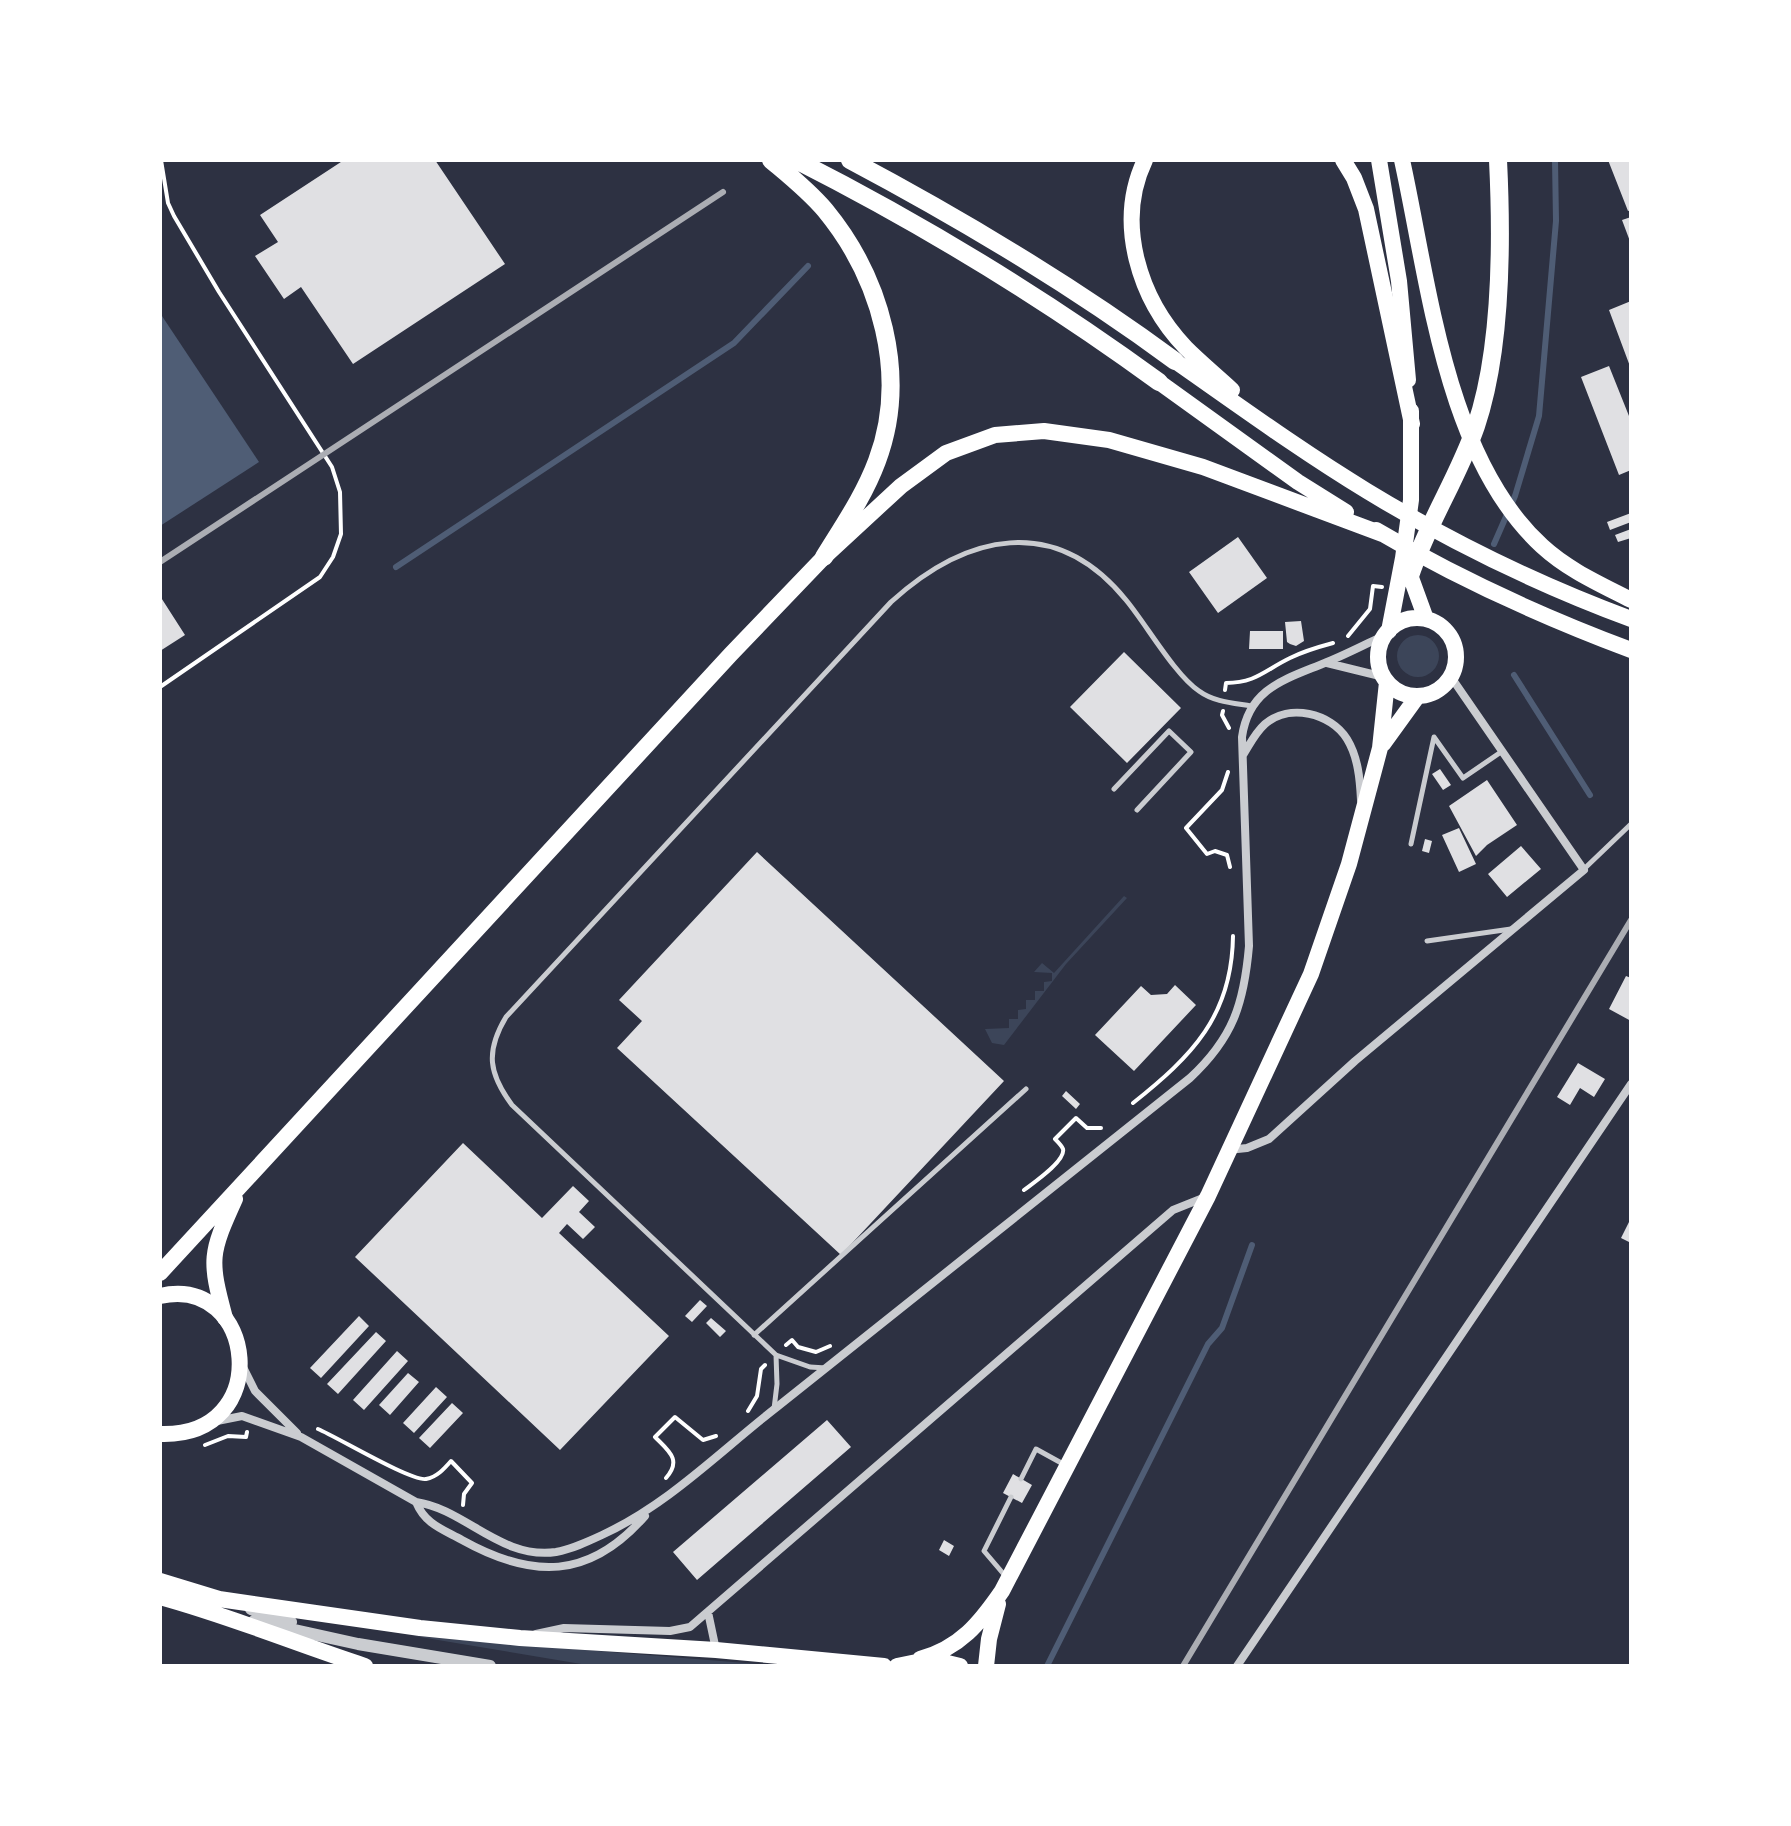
<svg xmlns="http://www.w3.org/2000/svg" width="1791" height="1826" font-family="Lato,sans-serif">
<style>
.green{fill:#3c4559}
.water{fill:#4f5d75}
.lines{fill:none;stroke-linecap:round;stroke-linejoin:round}
.stream{stroke:#4f5d75;stroke-width:6}
.building{fill:#e0e0e3}
.path{stroke:#fff;stroke-width:4}
.service{stroke:#caccd0;stroke-width:5}
.minor{stroke:#caccd0;stroke-width:8}
.tertiary{stroke:#caccd0;stroke-width:12}
.primary{stroke:#fff;stroke-width:16}
.trunk{stroke:#fff;stroke-width:16}
.motorway{stroke:#fff;stroke-width:18}
.rail{stroke:#abadb3;stroke-width:6}
</style>
<rect width="100%" height="100%" fill="#2d3142"/>
<!-- green -->
<path class="green" d="M1397 656a21 21 0 1 1 42 0a21 21 0 1 1-42 0Z
M 1124,896 L 1127,898 L 1066,964 L 1004,1045 L 992,1043 L 985,1029 L 1009,1028 L 1009,1019 L 1018,1019 L 1018,1010 L 1026,1009 L 1026,1000 L 1035,1000 L 1035,991 L 1044,991 L 1044,982 L 1052,981 L 1052,973 L 1034,972 L 1042,963 L 1054,973 Z
M 414,1636 L 733,1662 L 784,1666 L 593,1666 Z"/>
<!-- water -->
<path class="water" d="M 160,313 L 259,462 L 160,526 Z"/>
<g class="lines">
<!-- stream -->
<path class="stream" d="M 1494,544 L 1515,496 L 1539,416 L 1556,221 L 1555,160
M 396,567 L 734,343 L 808,266
M 1514,675 L 1590,795
M 1047,1666 L 1208,1344 L 1222,1328 L 1252,1245"/>
</g>
<!-- building -->
<path class="building" d="M 344,160 L 435,160 L 505,264 L 353,364 L 301,287 L 284,299 L 255,256 L 278,242 L 260,215 Z
M 1608,160 L 1631,160 L 1631,210 L 1628,211 Z
M 1631,217 L 1631,244 L 1622,220 Z
M 1631,301 L 1631,369 L 1609,310 Z
M 1609,366 L 1631,421 L 1631,470 L 1619,475 L 1581,377 Z
M 1631,513 L 1631,522 L 1610,530 L 1607,522 Z
M 1631,529 L 1631,538 L 1618,542 L 1615,535 Z
M 1238,537 L 1267,578 L 1218,613 L 1189,572 Z
M 160,596 L 185,635 L 160,651 Z
M 1301,621 L 1304,641 L 1296,646 L 1290,644 L 1287,642 L 1285,622 Z
M 1250,631 L 1283,631 L 1283,649 L 1249,649 Z
M 1124,652 L 1181,708 L 1127,763 L 1070,707 Z
M 1440,769 L 1451,785 L 1443,790 L 1432,774 Z
M 1487,780 L 1517,825 L 1487,845 L 1476,856 L 1449,806 Z
M 1459,828 L 1476,864 L 1459,872 L 1442,835 Z
M 1425,839 L 1432,841 L 1429,853 L 1422,851 Z
M 1521,846 L 1541,869 L 1507,897 L 1488,874 Z
M 757,852 L 1004,1081 L 841,1255 L 617,1048 L 642,1021 L 619,1000 Z
M 1626,976 L 1631,978 L 1631,1021 L 1609,1009 Z
M 1175,985 L 1196,1005 L 1134,1071 L 1095,1035 L 1141,986 L 1151,995 L 1167,994 Z
M 1578,1063 L 1605,1079 L 1594,1097 L 1580,1088 L 1570,1105 L 1557,1097 Z
M 1066,1091 L 1080,1104 L 1076,1109 L 1062,1096 Z
M 463,1143 L 542,1218 L 573,1186 L 589,1201 L 579,1212 L 595,1227 L 583,1239 L 567,1224 L 559,1233 L 669,1336 L 560,1450 L 355,1257 Z
M 1631,1218 L 1631,1243 L 1621,1238 Z
M 700,1300 L 707,1306 L 692,1322 L 685,1316 Z
M 359,1316 L 369,1326 L 321,1378 L 310,1368 Z
M 711,1318 L 726,1331 L 720,1337 L 706,1323 Z
M 376,1332 L 386,1341 L 338,1394 L 327,1384 Z
M 397,1351 L 408,1361 L 364,1410 L 353,1400 Z
M 408,1373 L 419,1382 L 390,1415 L 379,1405 Z
M 436,1387 L 447,1397 L 414,1433 L 403,1423 Z
M 452,1403 L 463,1413 L 430,1448 L 419,1438 Z
M 827,1420 L 851,1447 L 697,1580 L 673,1552 Z
M 1013,1474 L 1032,1485 L 1022,1503 L 1003,1493 Z
M 944,1540 L 954,1546 L 949,1556 L 939,1550 Z"/>
<g class="lines">
<!-- path -->
<path class="path" d="M 1348,636 L 1370,609 L 1373,586 L 1382,587
M 160,687 L 320,577 L 333,557 L 341,534 L 340,492 L 332,467 L 219,292 L 174,216 L 168,203 L 161,160
M 1225,690 L 1226,683 C 1256,683 1265,670 1290,658 C 1304,651 1318,647 1333,643
M 1223,711 L 1222,715 L 1229,728
M 1228,772 L 1222,790 L 1186,828 L 1207,854 L 1215,851 L 1227,855 L 1230,867
M 1133,1103 C 1192,1056 1232,1016 1233,936
M 1024,1190 C 1033,1183 1066,1161 1063,1149 C 1062,1146 1057,1141 1055,1139 L 1076,1118 L 1087,1128 L 1101,1128
M 786,1345 L 792,1340 L 798,1347 L 816,1352 L 830,1346
M 748,1411 L 757,1396 L 761,1369 L 765,1365
M 318,1429 C 337,1437 412,1482 426,1479 C 437,1477 444,1469 451,1461 L 472,1483 L 464,1494 L 463,1505
M 205,1445 L 228,1436 L 246,1437 L 247,1432
M 666,1478 C 682,1460 669,1451 655,1437 L 675,1417 L 703,1440 L 716,1436"/>
<!-- service -->
<path class="service" d="M 1114,789 L 1169,731 L 1191,752 L 1137,810
M 1411,844 L 1434,737 L 1463,778 L 1501,752
M 1584,869 L 1631,824
M 1427,941 L 1511,929
M 754,1335 L 1026,1089
M 826,1368 L 810,1367 L 776,1355 L 512,1105 C 489,1074 485,1052 506,1017 L 891,602 C 966,534 1055,513 1126,600 C 1146,624 1175,675 1199,691 C 1214,702 1233,703 1251,706
M 774,1409 L 777,1384 L 776,1355
M 1021,1479 L 1036,1449 L 1065,1465
M 1007,1578 L 984,1551 L 1011,1497"/>
<!-- minor -->
<path class="minor" d="M 1327,663 L 1384,677
M 1243,755 C 1250,744 1255,733 1265,724 C 1289,703 1331,713 1347,739 C 1358,757 1360,779 1361,800
M 1228,1150 L 1247,1148 L 1269,1139 L 1355,1061 L 1584,870 L 1451,677
M 243,1367 L 255,1391 L 297,1433
M 217,1421 L 242,1416 L 301,1437 L 416,1502 C 465,1509 501,1560 556,1552 C 572,1549 587,1542 602,1535 C 669,1504 719,1452 777,1407 C 915,1298 1052,1187 1190,1078 C 1233,1038 1244,1004 1249,946 L 1242,737 C 1249,687 1287,679 1327,662 C 1347,654 1366,644 1385,635
M 416,1502 C 425,1524 442,1529 462,1540 C 532,1579 589,1580 645,1516
M 708,1612 L 716,1650
M 536,1634 L 564,1628 L 670,1631 L 690,1627 L 1173,1210 L 1203,1198
M 1237,1666 L 1631,1084"/>
<!-- tertiary -->
<path class="tertiary" d="M 251,1609 L 291,1622
M 254,1621 L 358,1644 L 490,1666"/>
<!-- primary -->
<path class="primary" d="M 1379,160 L 1399,281 L 1408,380
M 1406,564 L 1426,619
M1378 657a39 39 0 1 1 78 0a39 39 0 1 1-78 0Z
M 1389,631 L 1403,558 L 1411,500 L 1411,411
M 1383,744 L 1417,697
M 160,1296 C 256,1274 276,1438 160,1434
M 160,1581 L 219,1599 L 420,1628 L 520,1638 L 716,1650 L 884,1666
M 160,1597 C 230,1616 297,1644 365,1666
M 920,1659 C 960,1648 980,1623 1002,1591 L 1208,1196 L 1311,974 L 1349,864 L 1380,748 L 1387,682
M 897,1666 L 931,1659 L 960,1666
M 986,1666 L 989,1639 L 998,1604"/>
<!-- trunk -->
<path class="trunk" d="M 1145,160 C 1115,223 1139,299 1186,348 C 1201,363 1217,376 1232,390
M 1343,160 L 1354,178 L 1366,209 L 1412,424
M 1402,160 C 1429,282 1445,457 1542,546 C 1568,570 1600,584 1631,600
M 1175,361 C 1238,405 1301,451 1367,491 C 1451,542 1539,585 1631,619
M 1159,382 L 1298,482 L 1346,512
M 1376,530 C 1457,578 1543,617 1631,650
M 160,1273 L 731,654 L 824,557 L 901,486 L 946,453 L 995,435 L 1044,431 L 1109,440 L 1203,467 L 1385,535
M 225,1318 C 209,1259 210,1254 235,1199"/>
<!-- motorway -->
<path class="motorway" d="M 771,160 C 790,176 809,191 825,210 C 881,278 909,376 877,461 C 864,496 843,526 824,557
M 796,160 C 922,224 1044,298 1159,382
M 850,160 C 963,220 1072,285 1175,361
M 1410,576 C 1427,524 1458,478 1476,426 C 1502,349 1502,241 1498,160"/>
<!-- rail -->
<path class="rail" d="M 160,562 L 723,192
M 1183,1666 L 1631,920"/>
</g>
<!-- border -->
<rect width="1791" height="1826" fill="none" stroke="#ffffff" stroke-width="324"/>
</svg>
